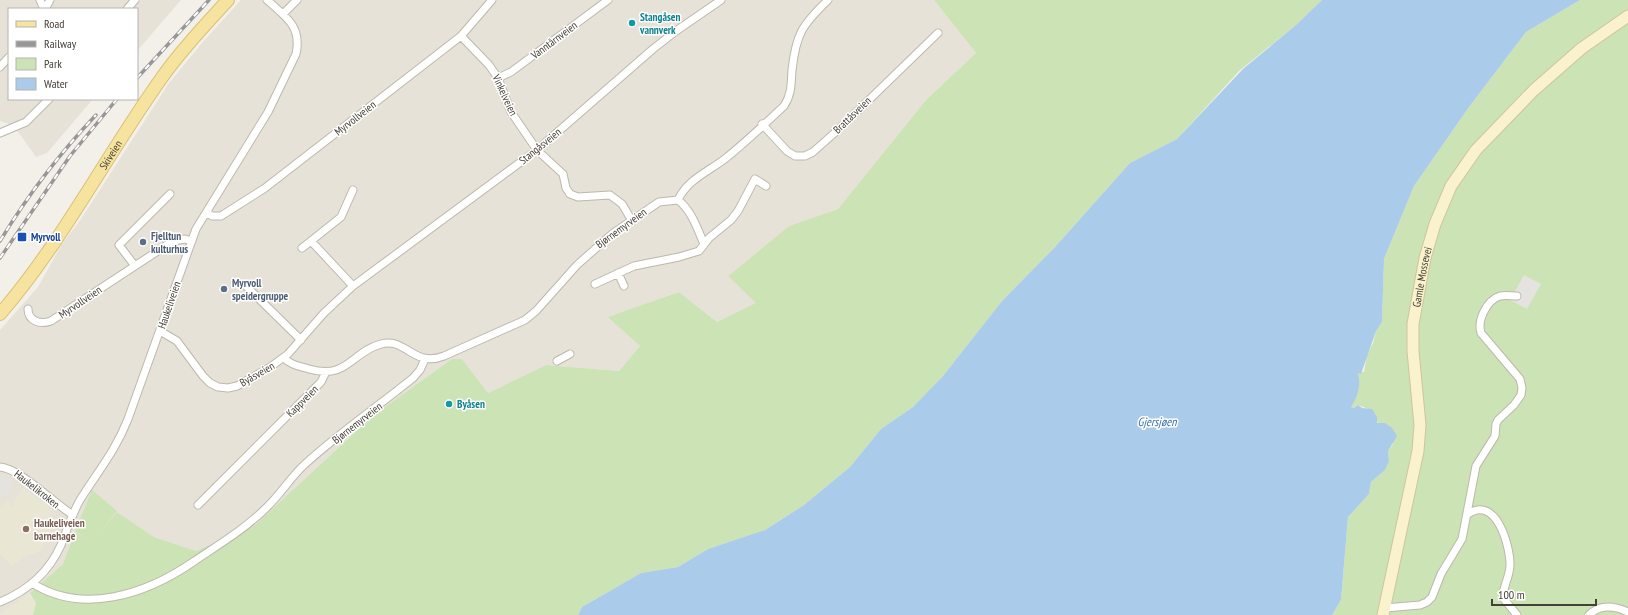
<svg xmlns="http://www.w3.org/2000/svg" width="1628" height="615" font-family="'PT Sans Narrow',sans-serif">
<style>
.residential{fill:#e6e2d7}
.education{fill:#eae6d4}
.green{fill:#cbe3b5}
.parking{fill:#e4e3e0}
.water{fill:#aacbea}
.lines{fill:none;stroke-linecap:round;stroke-linejoin:round}
.minor-casing{stroke:#bdb8ac;stroke-width:9}
.secondary-casing{stroke:#cec59c;stroke-width:13}
.primary-casing{stroke:#d9c170;stroke-width:14}
.minor{stroke:#fff;stroke-width:7}
.secondary{stroke:#faf2cc;stroke-width:11}
.primary{stroke:#f5e39f;stroke-width:12}
.rail-casing{stroke:#979797;stroke-width:3.5}
.rail{stroke:#fff;stroke-width:2;stroke-dasharray:6;stroke-linecap:butt}
.culture-dot{fill:#0f9aa8;stroke:#fff;stroke-width:1.5}
.transit-dot{fill:#1a4fb4;stroke:#fff;stroke-width:1.5}
.service-dot{fill:#5c6f8a;stroke:#fff;stroke-width:1.5}
.education-dot{fill:#8d6e63;stroke:#fff;stroke-width:1.5}
.labels{text-anchor:middle;dominant-baseline:central;stroke-width:3;stroke-linejoin:round;paint-order:stroke}
.culture-label{font-size:11px;font-weight:bold;fill:#0d838f;stroke:#fff;text-anchor:start}
.street-label{font-size:11px;fill:#464138;stroke:#fff}
.service-label{font-size:11px;font-weight:bold;fill:#4e5e75;stroke:#fff;text-anchor:start}
.transit-label{font-size:11px;font-weight:bold;fill:#164399;stroke:#fff;text-anchor:start}
.education-label{font-size:11px;font-weight:bold;fill:#785e54;stroke:#fff;text-anchor:start}
.water-label{font-size:12px;font-style:italic;fill:#3a71a8;stroke:#fff}
</style>
<rect width="100%" height="100%" fill="#f3f0e9"/>
<!-- residential -->
<path class="residential" d="M 0,0 L 181,0 L 137,51 L 137,9 L 9,9 L 9,99 L 93,99 L 47,153 L 36,157 L 19,133 L 9,124 L 0,121 Z
M 241,0 L 934,0 L 976,53 L 926,100 L 838,209 L 789,226 L 728,276 L 757,303 L 717,322 L 679,292 L 609,317 L 640,346 L 619,371 L 546,365 L 488,393 L 462,359 L 452,359 L 375,414 L 255,525 L 196,551 L 154,537 L 117,512 L 92,542 L 75,532 L 63,564 L 30,593 L 0,615 L 0,330 L 38,287 L 62,244 L 79,222 L 169,83 L 202,43 Z"/>
<!-- education -->
<path class="education" d="M 22,487 L 46,504 L 52,513 L 50,514 L 51,517 L 55,519 L 48,538 L 39,552 L 22,557 L 21,560 L 11,565 L 0,554 L 0,507 L 8,500 L 10,506 L 14,506 L 15,499 L 20,494 Z
M 30,593 L 36,603 L 33,615 L 0,615 Z"/>
<!-- green -->
<path class="green" d="M 934,0 L 1322,0 L 1296,25 L 1239,71 L 1177,139 L 1130,163 L 1055,247 L 1002,301 L 943,376 L 913,407 L 881,429 L 850,467 L 804,505 L 765,530 L 708,549 L 678,567 L 641,573 L 582,607 L 578,615 L 33,615 L 36,603 L 30,593 L 63,564 L 75,532 L 90,540 L 75,531 L 92,490 L 117,511 L 96,537 L 117,512 L 154,537 L 196,551 L 255,525 L 375,414 L 452,359 L 462,359 L 488,393 L 546,365 L 619,371 L 640,346 L 608,317 L 679,292 L 717,322 L 756,303 L 728,276 L 789,226 L 838,209 L 926,100 L 976,53 Z
M 1580,0 L 1628,0 L 1628,615 L 1332,615 L 1341,600 L 1348,517 L 1369,494 L 1371,482 L 1385,470 L 1389,461 L 1388,451 L 1393,444 L 1368,409 L 1358,405 L 1354,408 L 1351,407 C 1358,397 1360,383 1358,373 L 1364,372 L 1367,355 L 1373,343 L 1376,331 L 1382,322 L 1384,259 L 1414,186 L 1469,107 L 1526,32 Z"/>
<!-- parking -->
<path class="parking" d="M 1524,275 L 1541,284 L 1527,309 L 1510,300 Z
M 0,474 L 13,481 L 7,496 L 0,493 Z"/>
<!-- water -->
<path class="water" d="M 1322,0 L 1580,0 L 1526,32 L 1469,107 L 1414,186 L 1384,259 L 1382,322 L 1376,331 L 1361,374 L 1358,373 C 1361,384 1358,397 1351,407 L 1354,408 L 1358,405 L 1362,408 L 1372,409 L 1377,417 L 1377,423 L 1385,423 L 1392,428 L 1397,436 L 1388,451 L 1389,461 L 1385,470 L 1371,482 L 1369,494 L 1348,517 L 1341,600 L 1332,615 L 578,615 L 582,607 L 641,573 L 678,567 L 708,549 L 765,530 L 804,505 L 850,467 L 881,429 L 913,407 L 943,376 L 1002,301 L 1055,247 L 1130,163 L 1177,139 L 1243,69 L 1296,25 Z"/>
<g class="lines">
<!-- minor casing -->
<g class="minor-casing">
<path id="minor" d="M 40,0 L 44,9
M 45,9 L 50,0
M 127,9 L 135,0
M 283,14 L 297,0
M 461,36 L 489,65 L 498,78 L 511,112 L 537,150 L 563,174 L 566,188 L 570,194 L 578,197 L 610,195 L 622,204 L 631,219
M 0,67 L 9,57
M 498,78 L 511,72 L 608,0
M 762,124 L 787,151 L 795,156 L 805,156 L 813,152 L 840,128 L 938,33
M 0,133 L 26,122 L 49,99
M 678,200 C 688,179 708,172 726,158 C 746,142 766,123 784,106 C 792,94 791,83 792,70 C 796,34 802,25 828,0
M 207,213 L 212,216 L 221,216 L 265,188 L 461,36 L 492,0
M 311,241 L 341,217 L 353,190
M 302,248 L 311,241 L 353,286
M 135,266 L 119,245 L 170,194
M 618,273 L 624,286
M 595,284 L 634,266 L 679,257 L 699,251 L 709,238 L 731,220 L 738,211 L 755,179 L 766,186
M 245,285 L 301,340
M 28,309 C 28,321 40,325 51,321 L 173,241 L 185,239 L 192,241
M 160,331 L 177,341 L 203,376 L 210,383 L 218,387 L 228,388 L 237,386 L 269,368 L 288,354 L 324,313 L 353,286 L 537,150 L 653,49 L 676,31 L 721,0
M 284,358 C 291,365 299,366 309,369 C 348,380 351,352 381,344 C 406,337 413,368 444,356 L 525,320 L 536,311 L 577,265 L 612,234 L 659,202 L 678,200 C 692,211 697,228 704,244
M 557,361 L 570,354
M 0,467 C 21,469 53,503 73,515
M 198,505 L 321,382 L 326,372
M 1468,514 C 1496,495 1510,545 1510,565 C 1510,575 1504,585 1503,595 L 1504,599 L 1517,615
M 32,583 C 82,615 145,595 193,562 C 218,545 245,529 266,508 C 280,495 290,478 304,465 C 338,434 377,407 413,378 L 420,370 L 425,359
M 0,602 C 27,591 49,572 61,545 C 67,530 72,514 80,500 C 98,471 115,452 128,419 L 196,229 L 268,112 L 296,54 C 302,26 286,17 267,0
M 1385,608 L 1420,605 L 1427,602 L 1432,597 L 1441,574 L 1462,539 L 1476,466 L 1495,436 L 1496,424 L 1498,420 L 1514,405 L 1521,395 L 1522,388 L 1520,379 L 1481,333 C 1477,320 1487,300 1500,296 C 1505,295 1512,296 1517,296
M 1589,615 C 1600,604 1615,606 1628,612"/>
</g>
<!-- secondary casing -->
<g class="secondary-casing">
<g id="secondary">
<path id="s1" d="M 1383,615 L 1418,451 L 1420,425 L 1413,351 L 1413,324 L 1425,258 L 1435,224 L 1451,186 L 1476,150 L 1534,90 L 1582,48 L 1628,16"/>
</g>
</g>
<!-- primary casing -->
<g class="primary-casing">
<g id="primary">
<path id="s2" d="M 0,314 C 63,241 107,154 163,76 C 182,49 205,25 228,0"/>
</g>
</g>
<!-- minor -->
<use href="#minor" class="minor"/>
<!-- secondary -->
<use href="#secondary" class="secondary"/>
<!-- primary -->
<use href="#primary" class="primary"/>
<!-- rail casing -->
<g class="rail-casing">
<path id="rail" d="M 137,78 L 209,0
M 0,241 C 28,195 59,154 96,115
M 0,258 L 70,156 L 117,99"/>
</g>
<!-- rail -->
<use href="#rail" class="rail"/>
</g>
<!-- markers -->
<g class="culture-dot">
<circle cx="632" cy="23" r="4"/>
<circle cx="449" cy="404" r="4"/>
</g>
<rect class="transit-dot" x="17" y="232" width="10" height="10" rx="2"/>
<g class="service-dot">
<circle cx="143" cy="242" r="4"/>
<circle cx="224" cy="289" r="4"/>
</g>
<circle class="education-dot" cx="26" cy="529" r="4"/>
<g class="labels">
<!-- culture labels -->
<g class="culture-label">
<text x="640" y="17">Stangåsen<tspan x="640" dy="13">vannverk</tspan></text>
<text x="457" y="404">Byåsen</text>
</g>
<!-- street labels -->
<g class="street-label">
<text transform="translate(554 40) rotate(-37)">Vanntårnveien</text>
<text transform="translate(505 95) rotate(65)">Vinkelveien</text>
<text transform="translate(852 115) rotate(-44)">Brattåsveien</text>
<text transform="translate(355 118) rotate(-38)">Myrvollveien</text>
<text transform="translate(540 146) rotate(-39)">Stangåsveien</text>
<text stroke="none"><textPath href="#s2" startOffset="194">Skiveien</textPath></text>
<text transform="translate(621 228) rotate(-36)">Bjørnemyrveien</text>
<text stroke="none"><textPath href="#s1" startOffset="343">Gamle Mossevei</textPath></text>
<text transform="translate(80 302) rotate(-34)">Myrvollveien</text>
<text transform="translate(169 305) rotate(-71)">Haukeliveien</text>
<text transform="translate(257 374) rotate(-30)">Byåsveien</text>
<text transform="translate(302 401) rotate(-45)">Kappveien</text>
<text transform="translate(357 423) rotate(-38)">Bjørnemyrveien</text>
<text transform="translate(37 489) rotate(38)">Haukelikroken</text>
</g>
<!-- service labels -->
<g class="service-label">
<text x="151" y="236">Fjelltun<tspan x="151" dy="13">kulturhus</tspan></text>
<text x="232" y="283">Myrvoll<tspan x="232" dy="13">speidergruppe</tspan></text>
</g>
<!-- transit labels -->
<g class="transit-label">
<text x="31" y="237">Myrvoll</text>
</g>
<!-- education labels -->
<g class="education-label">
<text x="34" y="523">Haukeliveien<tspan x="34" dy="13">barnehage</tspan></text>
</g>
<!-- water labels -->
<g class="water-label">
<text x="1157" y="421">Gjersjøen</text>
</g>
</g>
<!-- legend -->
<rect x="8" y="8" width="130" height="92" fill="#ffffff" stroke="#b5b3af"/>
<rect x="16" y="21" width="20" height="6" fill="#f5e39f" stroke="#b5b3af"/>
<text x="44" y="28" font-size="12" fill="#464138">Road</text>
<rect x="16" y="41" width="20" height="6" fill="#979797" stroke="#b5b3af"/>
<text x="44" y="48" font-size="12" fill="#464138">Railway</text>
<rect x="16" y="58" width="20" height="12" fill="#cbe3b5" stroke="#b5b3af"/>
<text x="44" y="68" font-size="12" fill="#464138">Park</text>
<rect x="16" y="78" width="20" height="12" fill="#aacbea" stroke="#b5b3af"/>
<text x="44" y="88" font-size="12" fill="#464138">Water</text>
<!-- scale -->
<path d="M1492 599v6h104v-6" fill="none" stroke="#464138" stroke-width="2"/>
<text x="1498" y="599" font-size="12" fill="#464138" stroke="#ffffff" stroke-width="3" paint-order="stroke">100 m</text>
</svg>
